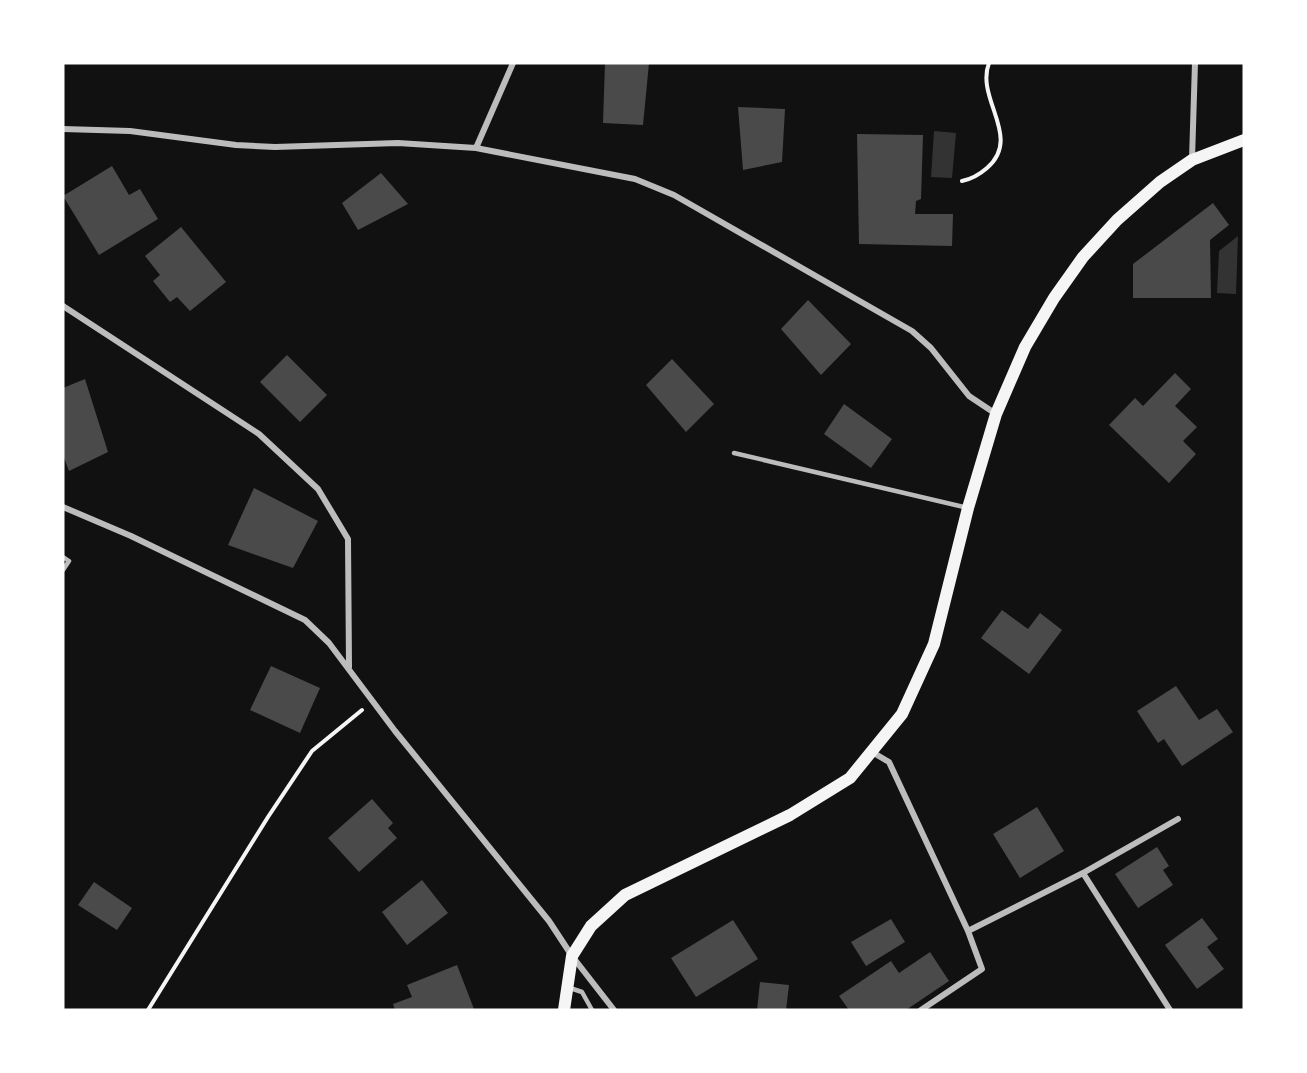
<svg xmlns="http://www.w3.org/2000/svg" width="1307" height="1073" font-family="Raleway,sans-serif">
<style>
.water{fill:#333}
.building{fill:#4a4a4a}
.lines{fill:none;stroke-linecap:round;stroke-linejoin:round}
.path{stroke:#f5f5f5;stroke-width:4}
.service{stroke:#bcbcbc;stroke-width:4.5}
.minor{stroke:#bcbcbc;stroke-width:6}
.secondary{stroke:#f5f5f5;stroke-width:12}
</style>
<rect width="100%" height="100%" fill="#111"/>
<!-- water -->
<path class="water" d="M 934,131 L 956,133 L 952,178 L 931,177 Z
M 1238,236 L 1236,294 L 1217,293 L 1219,251 Z"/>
<!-- building -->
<path class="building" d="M 605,63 L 649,63 L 643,125 L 603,123 Z
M 738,107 L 785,109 L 782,162 L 743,170 Z
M 857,134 L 923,135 L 921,199 L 916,201 L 915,214 L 953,214 L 952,246 L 859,244 Z
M 112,166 L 129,195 L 140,189 L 158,219 L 99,255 L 63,196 Z
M 381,173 L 408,204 L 358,230 L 342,203 Z
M 1213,203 L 1229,225 L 1210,240 L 1211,298 L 1133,298 L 1133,264 Z
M 181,227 L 226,282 L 190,311 L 177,297 L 170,302 L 153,281 L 160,275 L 145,256 Z
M 808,300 L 851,344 L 821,375 L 781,329 Z
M 287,355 L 327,395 L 300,422 L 260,382 Z
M 672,359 L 714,404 L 686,432 L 646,385 Z
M 1175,373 L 1191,389 L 1175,406 L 1197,427 L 1183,441 L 1196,454 L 1169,483 L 1109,425 L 1135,398 L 1143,406 Z
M 85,379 L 108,452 L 69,471 L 63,455 L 63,388 Z
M 844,404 L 892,439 L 871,468 L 824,434 Z
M 254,488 L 318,521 L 293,568 L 228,545 Z
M 1002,610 L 1028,629 L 1040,613 L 1062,630 L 1029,674 L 981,638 Z
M 271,666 L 320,688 L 300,733 L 250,710 Z
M 1176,686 L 1199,720 L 1217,709 L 1233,732 L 1182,766 L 1164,739 L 1158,743 L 1137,711 Z
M 372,799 L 393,823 L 388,828 L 397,838 L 359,872 L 328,838 Z
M 1037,807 L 1064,851 L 1020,878 L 993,834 Z
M 1157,847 L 1169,866 L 1163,870 L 1173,885 L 1138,908 L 1115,874 Z
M 422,880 L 448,913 L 407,945 L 382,912 Z
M 94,882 L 132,908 L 117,930 L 78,905 Z
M 1202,918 L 1218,939 L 1207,947 L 1224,969 L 1197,989 L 1165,945 Z
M 891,919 L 905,942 L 866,966 L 851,942 Z
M 733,920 L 758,959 L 696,997 L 671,958 Z
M 930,952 L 949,981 L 906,1010 L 849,1010 L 839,996 L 891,961 L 899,973 Z
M 457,965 L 474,1009 L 395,1010 L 393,1004 L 412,997 L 407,985 Z
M 760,982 L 789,985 L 786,1010 L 757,1010 Z"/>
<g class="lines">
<!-- path -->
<path class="path" d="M 962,181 C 972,179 979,175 987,168 C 1023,137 975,99 989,63
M 148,1010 L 268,817 L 312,751 L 362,710"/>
<!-- service -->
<path class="service" d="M 734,453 L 968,508
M 63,557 L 69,561 L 63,570
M 567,987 L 582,992 L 592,1010"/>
<!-- minor -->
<path class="minor" d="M 63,129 L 130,131 L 236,145 L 275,147 L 398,143 L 476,148 L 635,179 L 674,195 L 912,331 L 931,348 L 969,396 L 996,414
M 476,148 L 513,63
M 1192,159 L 1195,63
M 63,306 L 259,434 L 318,489 L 348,539 L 349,667
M 63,507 L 131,536 L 305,620 L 329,643 L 395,731 L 549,921 L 572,956 L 614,1010
M 872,752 L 889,762 L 968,931 L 982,969 L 921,1010
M 1083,873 L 1170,1010
M 968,931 L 1083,873 L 1178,819"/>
<!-- secondary -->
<path class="secondary" d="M 564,1010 L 572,956 L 591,926 L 625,895 L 790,815 L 850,778 L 902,714 L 934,644 L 968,508 L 996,414 L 1025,347 L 1054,298 L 1083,257 L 1117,220 L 1160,182 L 1192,160 L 1244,140"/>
</g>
<!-- border -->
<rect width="1307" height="1073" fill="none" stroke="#ffffff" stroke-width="129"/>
</svg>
